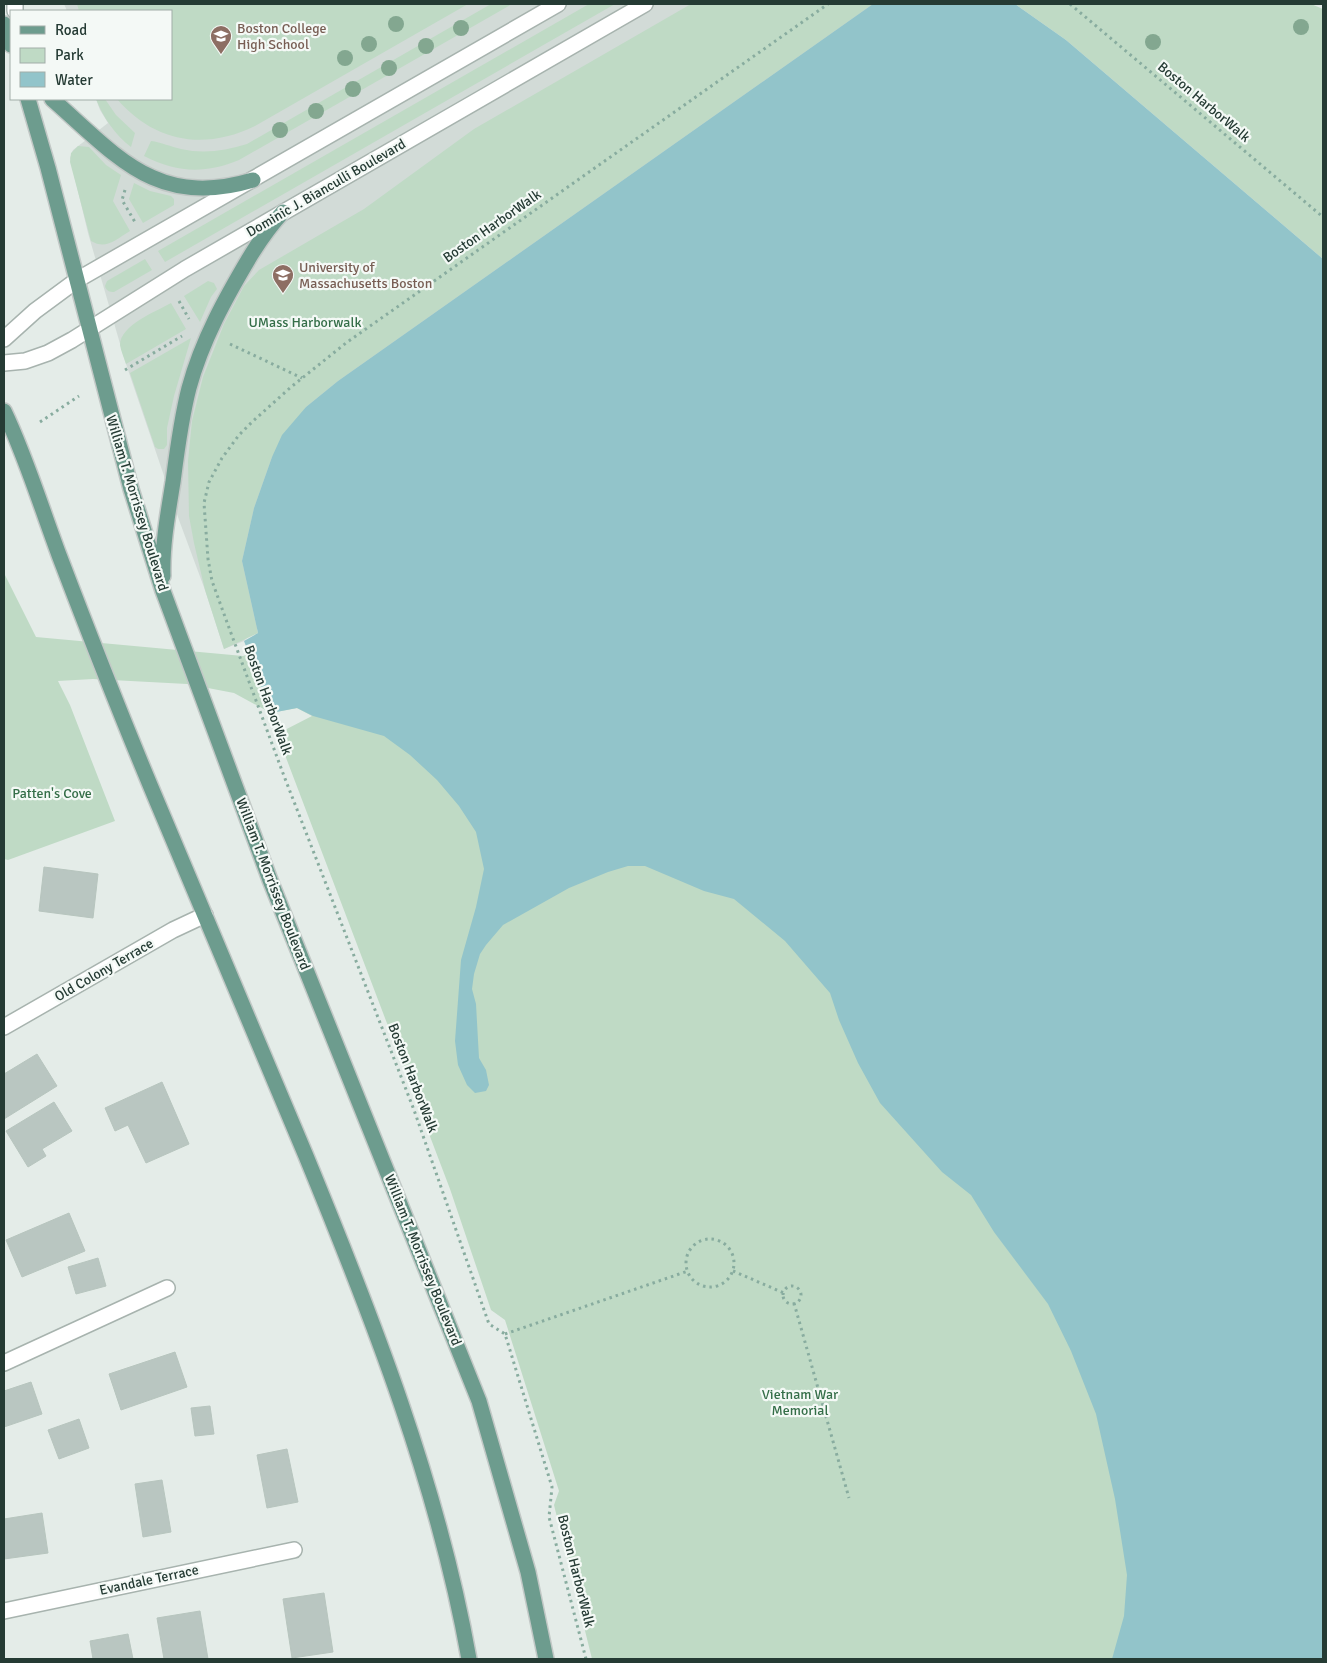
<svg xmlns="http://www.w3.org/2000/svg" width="1327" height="1663" font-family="Signika,sans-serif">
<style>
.built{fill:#d2dbd7}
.green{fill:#bfdac5}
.water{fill:#92c4ca}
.building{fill:#b9c6c1;stroke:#b7c5be}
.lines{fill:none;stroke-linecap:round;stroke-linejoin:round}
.minor-casing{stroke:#a7b3ae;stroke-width:18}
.major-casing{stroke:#c2c8c6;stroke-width:18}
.path{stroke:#88ac9f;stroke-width:3;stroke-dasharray:2.5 4;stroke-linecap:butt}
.minor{stroke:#fff;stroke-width:15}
.major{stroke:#6d9c8e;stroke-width:15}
.tree{fill:#83a790}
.labels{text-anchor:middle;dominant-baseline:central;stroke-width:4.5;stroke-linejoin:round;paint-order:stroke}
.education-label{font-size:14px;fill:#785e54;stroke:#f4f9f6;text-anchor:start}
.street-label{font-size:14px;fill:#253b34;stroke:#f4f9f6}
.park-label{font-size:14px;fill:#346e48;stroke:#f4f9f6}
</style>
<rect width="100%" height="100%" fill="#e4ece8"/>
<!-- built -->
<path class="built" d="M 64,4 L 873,4 L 244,641 L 224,649 L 205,590 L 179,520 L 125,361 L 88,233 L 70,158 L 73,150 L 108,123 L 100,110 L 96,99 L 171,99 L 171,11 L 67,11 Z"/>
<!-- green -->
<path class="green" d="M 77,4 L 468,4 L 255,126 C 204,151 154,142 117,99 L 171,99 L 171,11 L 79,11 Z
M 491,4 L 512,4 L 239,160 C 205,174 177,173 144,156 L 151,141 C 161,142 171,147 181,149 C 203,154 225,151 247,144 Z
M 589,4 L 615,4 L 165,262 L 158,251 Z
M 691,4 L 873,4 L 338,381 L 306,407 L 272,457 L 254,508 L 242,561 L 258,633 L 224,649 L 205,590 L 194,543 L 189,516 L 188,461 L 192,421 L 203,377 L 224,324 L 244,286 L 259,270 L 364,209 L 474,129 Z
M 1015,4 L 1311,4 L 1323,9 L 1323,259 L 1066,40 Z
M 96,99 L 105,99 L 116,115 L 135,133 L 131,147 C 115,135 103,117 96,99 Z
M 78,146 L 89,147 L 106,165 L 121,175 L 113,201 L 130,231 C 115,240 106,250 91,241 L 70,162 L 71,153 Z
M 134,183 L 150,191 L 171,196 L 174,199 L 174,205 L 143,223 L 129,199 Z
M 145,259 L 152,270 L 114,292 C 110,292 106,291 105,286 L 107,281 Z
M 208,281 L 214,283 L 217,289 L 211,297 L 200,322 L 184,296 Z
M 171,303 L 186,329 L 126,364 C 124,358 121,351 120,345 C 120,325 157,311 171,303 Z
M 1323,326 L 1323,1659 L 592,1659 L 554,1505 L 559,1491 L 505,1320 L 491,1310 L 450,1189 L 277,734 L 312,716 L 297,708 L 271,713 L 234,693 L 187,684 L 93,679 L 58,681 L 70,705 L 115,821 L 8,860 L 4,859 L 4,573 L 36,637 L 243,656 Z
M 191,338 L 174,396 L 167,428 L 167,445 L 164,449 L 158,449 L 155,447 L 130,373 Z"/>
<!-- water -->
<path class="water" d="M 873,4 L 1015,4 L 1066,40 L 1323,259 L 1323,1659 L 1112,1659 L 1124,1616 L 1127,1575 L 1115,1499 L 1096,1414 L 1071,1351 L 1048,1304 L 994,1232 L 971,1195 L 942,1172 L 880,1103 L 858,1063 L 839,1020 L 830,993 L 785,941 L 734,899 L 704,891 L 645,866 L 628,866 L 608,872 L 569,888 L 503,925 L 486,945 L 480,954 L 474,974 L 472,989 L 476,1004 L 479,1058 L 486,1070 L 489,1085 L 486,1091 L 475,1093 L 467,1085 L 458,1065 L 455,1041 L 461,960 L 476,907 L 484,869 L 476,832 L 459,806 L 437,780 L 410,755 L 384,736 L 313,716 L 297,708 L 271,713 L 244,641 L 258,633 L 242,561 L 254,508 L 272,457 L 282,435 L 306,407 L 338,381 Z"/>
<!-- building -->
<path class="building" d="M 44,867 L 98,874 L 93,918 L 39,911 Z
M 37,1054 L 57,1086 L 4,1119 L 4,1074 Z
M 162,1082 L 189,1144 L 146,1163 L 128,1125 L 115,1131 L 105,1108 Z
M 54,1102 L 72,1131 L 42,1149 L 46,1156 L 28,1167 L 6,1131 Z
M 69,1213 L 85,1251 L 22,1277 L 6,1240 Z
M 98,1258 L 106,1286 L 76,1294 L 68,1267 Z
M 175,1352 L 187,1387 L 121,1410 L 109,1374 Z
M 31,1382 L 42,1414 L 4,1427 L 4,1391 Z
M 210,1406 L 214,1434 L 195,1436 L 191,1408 Z
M 79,1419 L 89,1448 L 59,1459 L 48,1430 Z
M 287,1449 L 298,1502 L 267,1508 L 257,1455 Z
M 162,1480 L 171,1532 L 143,1537 L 135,1484 Z
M 42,1513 L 48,1553 L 4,1559 L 4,1519 Z
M 324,1593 L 333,1652 L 292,1658 L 283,1599 Z
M 200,1611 L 208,1659 L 164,1659 L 157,1618 Z
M 128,1634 L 133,1659 L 93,1659 L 90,1641 Z"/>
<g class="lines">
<!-- minor casing -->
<g class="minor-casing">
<path id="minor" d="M 15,11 L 15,4
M 4,339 L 35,311 L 77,280 L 558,4
M 4,363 L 25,361 L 48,353 L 72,340 L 185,269 L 645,4
M 4,1027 L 173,930 L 205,915
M 4,1363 L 167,1288
M 4,1611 L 294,1550"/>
</g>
<!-- major casing -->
<g class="major-casing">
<path id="major" d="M 4,24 L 11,45
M 28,99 L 48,168 L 131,489 L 163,591 L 270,880 L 479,1401 L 528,1572 L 546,1659
M 52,99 C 117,156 157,209 253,180
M 4,411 C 26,457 41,507 59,555 C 91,639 123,721 158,804 C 207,921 257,1039 306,1156 C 373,1319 438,1485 469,1659
M 163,576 C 162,545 168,513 173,482 C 177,451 181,419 189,388 C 202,340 226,297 251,255 C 261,239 270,226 283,212"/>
</g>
<!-- path -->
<path class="path" d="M 1070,4 L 1323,217
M 125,190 L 122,200 L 135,222
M 179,301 L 189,319
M 230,344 L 302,378
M 125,370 L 182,336
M 40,422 L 79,396
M686 1263a24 24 0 1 1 48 0a24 24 0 1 1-48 0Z
M 733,1271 L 784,1293
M783 1295a9 9 0 1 1 18 0a9 9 0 1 1-18 0Z
M 794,1303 L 849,1498
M 505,1334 L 688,1271
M 586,1659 L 549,1517 L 552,1487 L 505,1334 L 489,1324 L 414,1110 L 284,776 L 228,625 L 212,581 L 208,559 L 204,503 L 209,482 L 222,458 L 239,435 L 252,422 L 291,387 L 346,343 L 828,4"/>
<!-- minor -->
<use href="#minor" class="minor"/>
<!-- major -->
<use href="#major" class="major"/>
</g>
<!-- trees -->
<g class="tree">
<circle cx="396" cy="24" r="8"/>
<circle cx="1301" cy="27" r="8"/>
<circle cx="461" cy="28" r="8"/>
<circle cx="1153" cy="42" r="8"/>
<circle cx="369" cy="44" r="8"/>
<circle cx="426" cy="46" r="8"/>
<circle cx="345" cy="58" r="8"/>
<circle cx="389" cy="68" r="8"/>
<circle cx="353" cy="89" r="8"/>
<circle cx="316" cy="111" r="8"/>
<circle cx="280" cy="130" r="8"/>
</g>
<!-- icons -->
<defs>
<g id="school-pin" transform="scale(1.125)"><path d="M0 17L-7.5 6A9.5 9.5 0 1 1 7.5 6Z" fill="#8d6e63" stroke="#f4f9f6"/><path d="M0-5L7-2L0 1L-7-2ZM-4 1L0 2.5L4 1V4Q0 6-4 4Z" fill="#fff"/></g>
<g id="university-pin" transform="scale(1.125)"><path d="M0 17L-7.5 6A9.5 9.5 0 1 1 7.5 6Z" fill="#8d6e63" stroke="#f4f9f6"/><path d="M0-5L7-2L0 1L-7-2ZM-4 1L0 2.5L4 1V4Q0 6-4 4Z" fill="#fff"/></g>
</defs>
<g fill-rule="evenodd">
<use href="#school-pin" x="221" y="36"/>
<use href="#university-pin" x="283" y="275"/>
</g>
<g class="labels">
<!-- education labels -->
<g class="education-label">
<text x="237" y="28">Boston College<tspan x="237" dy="16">High School</tspan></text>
<text x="299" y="267">University of<tspan x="299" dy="16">Massachusetts Boston</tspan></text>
</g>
<!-- street labels -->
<g class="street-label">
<text transform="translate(1204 102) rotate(40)">Boston HarborWalk</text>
<text transform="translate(326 188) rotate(-30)">Dominic J. Bianculli Boulevard</text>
<text transform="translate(492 226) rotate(-35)">Boston HarborWalk</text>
<text transform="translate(137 503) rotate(73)">William T. Morrissey Boulevard</text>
<text transform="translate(268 700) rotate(70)">Boston HarborWalk</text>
<text transform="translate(273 884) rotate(69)">William T. Morrissey Boulevard</text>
<text transform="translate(104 970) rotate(-30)">Old Colony Terrace</text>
<text transform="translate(413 1078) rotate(69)">Boston HarborWalk</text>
<text transform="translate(423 1260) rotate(68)">William T. Morrissey Boulevard</text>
<text transform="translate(576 1571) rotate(76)">Boston HarborWalk</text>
<text transform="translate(149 1580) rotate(-12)">Evandale Terrace</text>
</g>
<!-- park labels -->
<g class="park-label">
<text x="305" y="322">UMass Harborwalk</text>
<text x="52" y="793">Patten's Cove</text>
<text x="800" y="1394">Vietnam War<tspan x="800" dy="16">Memorial</tspan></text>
</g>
</g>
<!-- border -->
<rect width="1327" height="1663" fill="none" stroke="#253b34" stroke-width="10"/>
<!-- legend -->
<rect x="10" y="10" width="162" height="90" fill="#f4f9f6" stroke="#a1ada8"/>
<rect x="20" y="26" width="25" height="8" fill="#6d9c8e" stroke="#a1ada8"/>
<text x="55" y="35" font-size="15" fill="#253b34">Road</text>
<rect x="20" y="48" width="25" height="15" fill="#bfdac5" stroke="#a1ada8"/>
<text x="55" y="60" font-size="15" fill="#253b34">Park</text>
<rect x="20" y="72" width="25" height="15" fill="#92c4ca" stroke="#a1ada8"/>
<text x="55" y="85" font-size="15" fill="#253b34">Water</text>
</svg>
